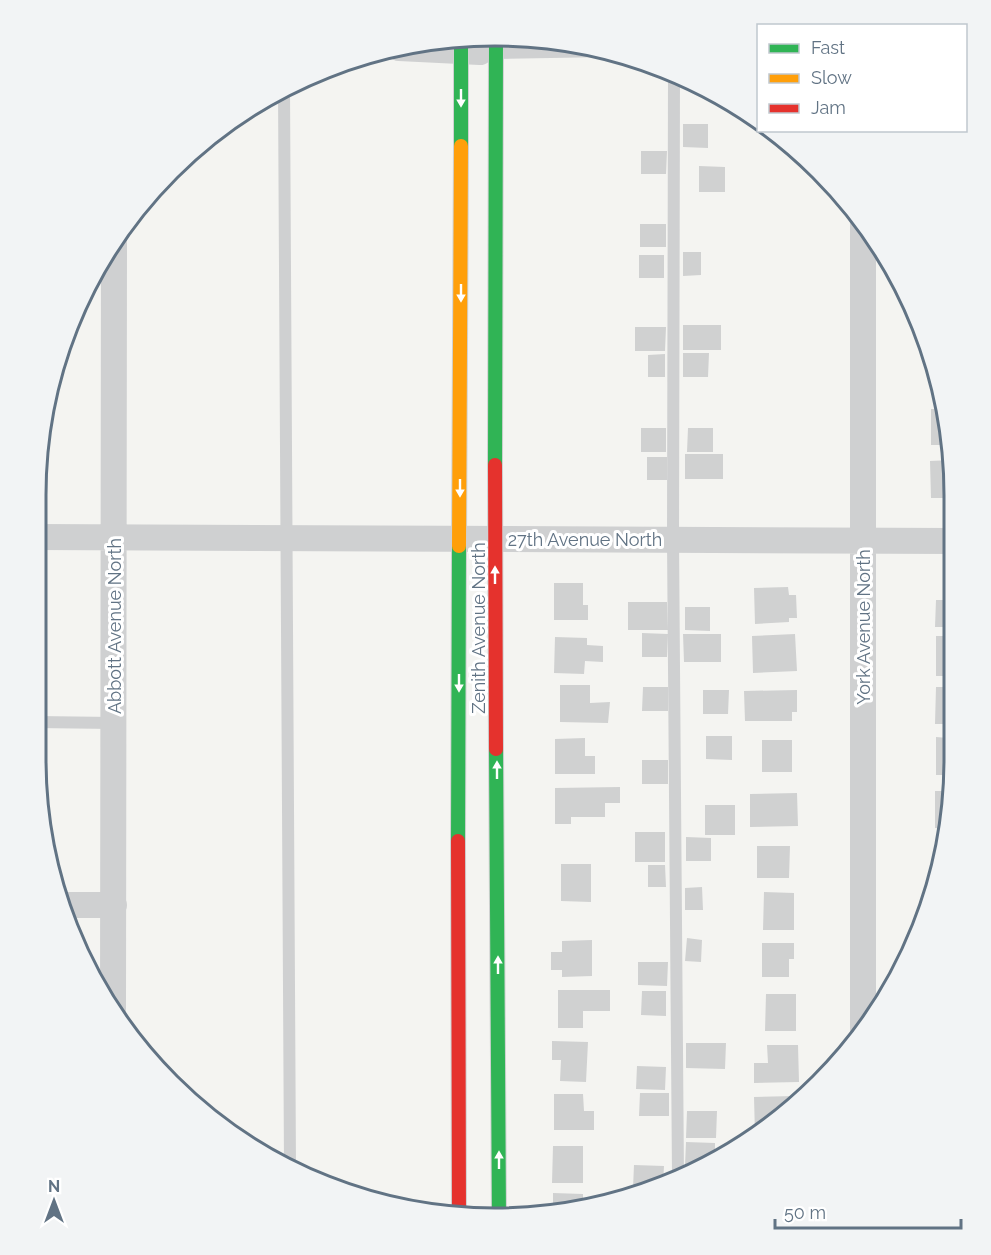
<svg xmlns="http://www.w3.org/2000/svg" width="991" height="1255" font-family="Raleway,sans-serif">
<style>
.building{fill:#d0d1d1}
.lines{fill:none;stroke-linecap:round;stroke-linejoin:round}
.fast-casing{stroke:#cfd1d1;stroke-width:16}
.slow-casing{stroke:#cfd1d1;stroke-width:16}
.jam-casing{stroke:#cfd1d1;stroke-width:16}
.lane{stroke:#cfd0d1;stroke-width:12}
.street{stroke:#cfd0d1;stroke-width:26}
.fast{stroke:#30b455;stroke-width:14}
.slow{stroke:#ff9f0a;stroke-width:14}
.jam{stroke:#e5322d;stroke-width:14}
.oneway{fill:#fff}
.labels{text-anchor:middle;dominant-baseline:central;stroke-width:6;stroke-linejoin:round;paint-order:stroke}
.street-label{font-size:18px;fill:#617384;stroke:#fff}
.rim{fill:none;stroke:#617384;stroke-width:3}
</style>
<rect width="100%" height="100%" fill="#f4f4f1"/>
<!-- building -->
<path class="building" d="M 683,124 L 708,124 L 708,148 L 683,147 Z
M 641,151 L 667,151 L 666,174 L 641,174 Z
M 699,166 L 725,167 L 725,192 L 699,192 Z
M 640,224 L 666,224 L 666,247 L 640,247 Z
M 683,252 L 701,252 L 701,275 L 683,276 Z
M 639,255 L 664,255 L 664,278 L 639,278 Z
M 683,325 L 721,325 L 721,350 L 683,350 Z
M 635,327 L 666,327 L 665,351 L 635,351 Z
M 683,353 L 709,353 L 708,377 L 683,377 Z
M 665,354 L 665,377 L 648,377 L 648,355 Z
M 930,355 L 939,376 L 942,394 L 931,394 Z
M 931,409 L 945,409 L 951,445 L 931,445 Z
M 641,428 L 666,428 L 666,452 L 641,452 Z
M 688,428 L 713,428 L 713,452 L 687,452 Z
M 685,454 L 723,454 L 723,479 L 685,479 Z
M 647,457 L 667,457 L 667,480 L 647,480 Z
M 953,460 L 953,498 L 931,498 L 930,461 Z
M 554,583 L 583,583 L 583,605 L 588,605 L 588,620 L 554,620 Z
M 788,587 L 789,595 L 796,595 L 797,618 L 789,618 L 789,622 L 755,624 L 754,588 Z
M 936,600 L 951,600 L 951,627 L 935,627 Z
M 628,602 L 667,602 L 668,630 L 628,630 Z
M 685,607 L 710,607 L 710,631 L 685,630 Z
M 642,633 L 668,634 L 667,657 L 642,657 Z
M 683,634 L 721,634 L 721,662 L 684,662 Z
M 795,634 L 797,671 L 753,673 L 752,636 Z
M 936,636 L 951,636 L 950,676 L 936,676 Z
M 555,637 L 587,638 L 587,645 L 603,646 L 603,662 L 585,661 L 584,674 L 554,673 Z
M 560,685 L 590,685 L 590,703 L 610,702 L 608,723 L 560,722 Z
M 643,687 L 668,687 L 668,711 L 642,711 Z
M 936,687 L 950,687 L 949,724 L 935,724 Z
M 703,690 L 729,690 L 728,714 L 703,714 Z
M 797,690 L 797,712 L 792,712 L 792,721 L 745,721 L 744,691 Z
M 706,736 L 732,736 L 732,760 L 706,759 Z
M 936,737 L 948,738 L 948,775 L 936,775 Z
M 585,738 L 585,756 L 595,756 L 595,774 L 555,774 L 555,739 Z
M 762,740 L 792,740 L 792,772 L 762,772 Z
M 642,760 L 668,760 L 668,784 L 642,784 Z
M 620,787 L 620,803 L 605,803 L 605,817 L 571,817 L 571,824 L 555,824 L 555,788 Z
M 935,791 L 947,791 L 947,829 L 935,828 Z
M 797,793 L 798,826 L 750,827 L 750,794 Z
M 705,805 L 735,805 L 735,835 L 705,835 Z
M 635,832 L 665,832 L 665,862 L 635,862 Z
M 686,837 L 711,838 L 711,861 L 686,861 Z
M 939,841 L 946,841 L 946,849 L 940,870 Z
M 757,846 L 790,846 L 789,878 L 757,878 Z
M 561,864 L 591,864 L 591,902 L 561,901 Z
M 648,865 L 665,865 L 666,887 L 648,887 Z
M 702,887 L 703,910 L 685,910 L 685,888 Z
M 764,892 L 794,893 L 794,930 L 763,930 Z
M 687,938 L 702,940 L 701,962 L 685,961 Z
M 592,940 L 592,976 L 562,977 L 562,970 L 551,970 L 551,952 L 562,952 L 562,941 Z
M 762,943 L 794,943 L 794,959 L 789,959 L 789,977 L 762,977 Z
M 638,962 L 668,962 L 667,986 L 638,985 Z
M 558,990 L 610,990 L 610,1011 L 583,1011 L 583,1028 L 558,1028 Z
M 642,991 L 666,991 L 666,1016 L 641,1015 Z
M 766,994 L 796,994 L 796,1031 L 765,1031 Z
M 552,1041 L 588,1042 L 586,1082 L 560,1081 L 561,1060 L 552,1060 Z
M 686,1043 L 726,1043 L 725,1069 L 686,1068 Z
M 767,1045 L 798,1045 L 799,1082 L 754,1083 L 754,1063 L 768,1063 Z
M 637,1066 L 666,1067 L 665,1090 L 636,1089 Z
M 640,1093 L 669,1093 L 669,1116 L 639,1116 Z
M 554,1094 L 583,1094 L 584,1111 L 594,1111 L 594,1130 L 554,1130 Z
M 795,1096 L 796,1107 L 755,1135 L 754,1097 Z
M 687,1111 L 717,1111 L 716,1138 L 686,1138 Z
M 686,1142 L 715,1143 L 715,1162 L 704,1166 L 685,1166 Z
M 553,1146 L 583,1146 L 583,1183 L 552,1183 Z
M 634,1165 L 664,1166 L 663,1183 L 650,1189 L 633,1188 Z
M 553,1193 L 583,1194 L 583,1208 L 553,1211 Z"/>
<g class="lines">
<!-- fast casing -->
<g class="fast-casing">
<path id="fast" d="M 461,146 L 461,39
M 495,465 L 496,38
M 496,749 L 499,1218
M 458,841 L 459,546"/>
</g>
<!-- slow casing -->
<g class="slow-casing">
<path id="slow" d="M 459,546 L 461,146"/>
</g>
<!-- jam casing -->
<g class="jam-casing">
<path id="jam" d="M 495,465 L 496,749
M 458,841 L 459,1214"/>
</g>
<!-- lane -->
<path class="lane" d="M 498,53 L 608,51
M 674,74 L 673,540 L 678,1177
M 284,89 L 290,1167
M 36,722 L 114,723"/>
<!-- street -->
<path class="street" d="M 399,48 L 480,52
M 863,223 L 863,1031
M 37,537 L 952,541
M 63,905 L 114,905
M 113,1009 L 114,243"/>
<!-- fast -->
<use href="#fast" class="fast"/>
<!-- slow -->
<use href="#slow" class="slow"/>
<!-- jam -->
<use href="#jam" class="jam"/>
</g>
<!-- one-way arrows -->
<defs><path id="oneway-solid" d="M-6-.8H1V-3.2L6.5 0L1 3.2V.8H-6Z" transform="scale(1.5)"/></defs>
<g class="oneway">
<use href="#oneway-solid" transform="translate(461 98) rotate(90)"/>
<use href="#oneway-solid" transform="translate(461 293) rotate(90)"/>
<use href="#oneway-solid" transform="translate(460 488) rotate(90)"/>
<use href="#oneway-solid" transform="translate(495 575) rotate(-90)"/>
<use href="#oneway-solid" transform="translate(459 683) rotate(90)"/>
<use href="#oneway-solid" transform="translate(497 770) rotate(-90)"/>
<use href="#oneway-solid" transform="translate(498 965) rotate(-90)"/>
<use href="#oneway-solid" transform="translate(499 1160) rotate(-90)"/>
</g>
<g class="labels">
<!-- street labels -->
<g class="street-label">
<text x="585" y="539">27th Avenue North</text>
<text transform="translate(114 626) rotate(-90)">Abbott Avenue North</text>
<text transform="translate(863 627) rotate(-90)">York Avenue North</text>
<text transform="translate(478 628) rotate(-90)">Zenith Avenue North</text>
</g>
</g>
<!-- crop -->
<path d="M0 0H991V1255H0ZM495 46H495A449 449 0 0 1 944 495V759A449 449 0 0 1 495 1208H495A449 449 0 0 1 46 759V495A449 449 0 0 1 495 46Z" fill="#f2f4f5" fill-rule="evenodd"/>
<path class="rim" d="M495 46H495A449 449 0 0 1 944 495V759A449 449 0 0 1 495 1208H495A449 449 0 0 1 46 759V495A449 449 0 0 1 495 46Z"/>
<!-- legend -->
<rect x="757" y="24" width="210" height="108" fill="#ffffff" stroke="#c0c7ce" stroke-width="1.5"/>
<rect x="769" y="44" width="30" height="9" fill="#30b455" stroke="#c0c7ce" stroke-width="1.5"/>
<text x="811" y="54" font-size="18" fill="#617384">Fast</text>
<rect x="769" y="74" width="30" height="9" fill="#ff9f0a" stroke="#c0c7ce" stroke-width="1.5"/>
<text x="811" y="84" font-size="18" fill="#617384">Slow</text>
<rect x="769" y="104" width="30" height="9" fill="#e5322d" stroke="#c0c7ce" stroke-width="1.5"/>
<text x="811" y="114" font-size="18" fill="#617384">Jam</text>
<!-- north arrow -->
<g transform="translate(54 1201)" stroke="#ffffff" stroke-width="4.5" paint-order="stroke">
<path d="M0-4.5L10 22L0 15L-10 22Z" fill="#617384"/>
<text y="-9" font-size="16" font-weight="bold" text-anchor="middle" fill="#617384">N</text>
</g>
<!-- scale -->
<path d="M775 1219v9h186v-9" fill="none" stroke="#617384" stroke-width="3"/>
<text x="784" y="1219" font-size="18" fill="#617384" stroke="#ffffff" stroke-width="4.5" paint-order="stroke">50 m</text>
</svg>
